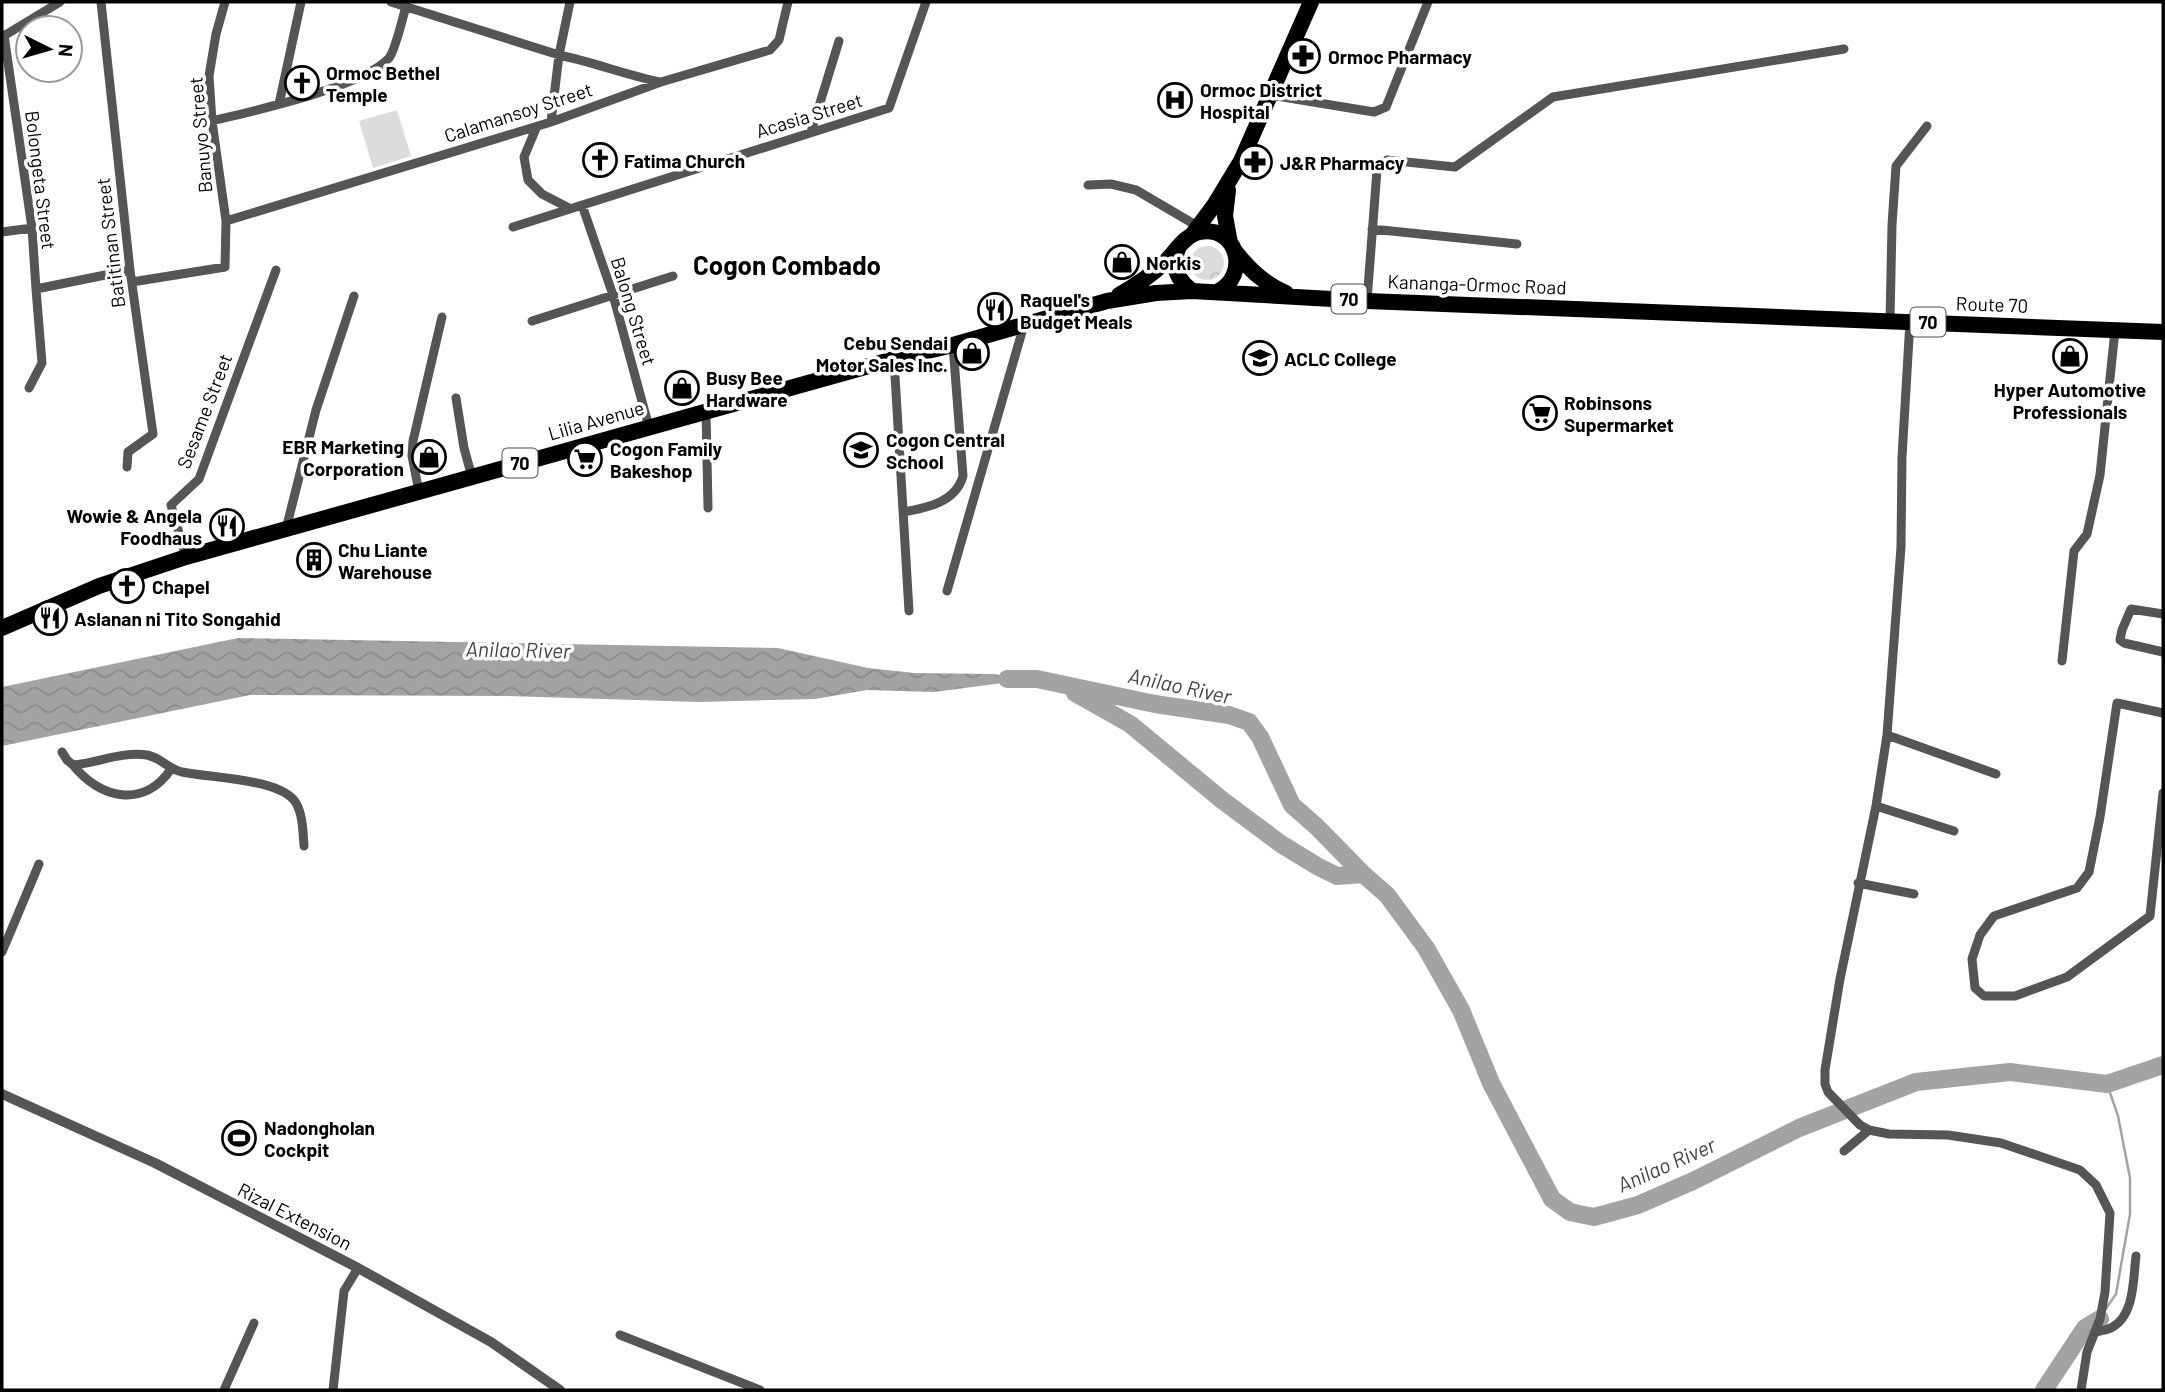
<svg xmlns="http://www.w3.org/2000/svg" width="2165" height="1392" font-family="Barlow,sans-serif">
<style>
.forest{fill:url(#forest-crowns)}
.garden{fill:#dcdcdc}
.water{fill:url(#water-waves)}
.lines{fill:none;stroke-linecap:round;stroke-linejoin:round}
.stream{stroke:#a3a3a3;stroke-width:2.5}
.river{stroke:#a3a3a3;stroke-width:18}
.minor{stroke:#555;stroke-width:9}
.tertiary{stroke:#555;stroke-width:10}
.trunk{stroke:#000;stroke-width:16}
.labels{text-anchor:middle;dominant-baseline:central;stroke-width:7;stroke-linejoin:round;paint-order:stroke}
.shield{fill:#fff;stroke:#4c4c4c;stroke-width:2}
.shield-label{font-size:18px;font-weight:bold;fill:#000}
.poi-label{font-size:19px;font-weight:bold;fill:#000;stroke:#fff;text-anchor:start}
.street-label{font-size:19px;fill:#000;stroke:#fff}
.water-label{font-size:21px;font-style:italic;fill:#444;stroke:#fff}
.district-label{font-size:26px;font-weight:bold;fill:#000;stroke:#fff}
</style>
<defs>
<pattern id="forest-crowns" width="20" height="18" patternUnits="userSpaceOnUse" patternTransform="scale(1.75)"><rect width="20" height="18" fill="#dcdcdc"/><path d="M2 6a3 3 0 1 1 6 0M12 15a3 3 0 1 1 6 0" fill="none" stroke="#bbb"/></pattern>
<pattern id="water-waves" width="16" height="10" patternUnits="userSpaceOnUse" patternTransform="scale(1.75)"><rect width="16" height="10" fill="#a3a3a3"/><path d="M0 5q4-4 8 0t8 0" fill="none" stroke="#8b8b8b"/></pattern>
</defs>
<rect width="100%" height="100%" fill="#fff"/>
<!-- forest -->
<path class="forest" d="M1190 263a17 17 0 1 1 34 0a17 17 0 1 1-34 0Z"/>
<!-- garden -->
<path class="garden" d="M 397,110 L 411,156 L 373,168 L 359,121 Z"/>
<!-- water -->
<path class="water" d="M 238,638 L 778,648 L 868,668 L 914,673 L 992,674 L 1033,679 L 934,692 L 867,690 L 815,699 L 699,702 L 508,696 L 250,695 L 2,746 L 2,687 Z"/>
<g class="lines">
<!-- stream -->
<path class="stream" d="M 2105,1310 L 2116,1294 L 2130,1214 L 2130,1178 L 2118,1116 L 2107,1084"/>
<!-- river -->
<path class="river" d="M 1007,679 L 1037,679 L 1155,704 L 1229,715 L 1249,722 L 1260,737 L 1292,805 L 1317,827 L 1363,874 L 1387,895 L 1426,948 L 1461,1010 L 1491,1083 L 1552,1199 L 1570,1212 L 1594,1217 L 1638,1205 L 1693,1181 L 1799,1128 L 1916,1082 L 2010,1072 L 2107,1084 L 2163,1065
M 1075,693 L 1130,724 L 1222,800 L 1281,844 L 1317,866 L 1337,876 L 1363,874
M 2044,1390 L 2085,1328 L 2100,1319"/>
<!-- minor -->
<path class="minor" d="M 101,2 L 130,270 L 153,434 L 128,452 L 127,467
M 391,2 L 559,55 C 593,62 626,75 660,82
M 4,35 L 32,228 L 36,289
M 2,37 L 60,2
M 1270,95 L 1374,112 L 1386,107 L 1428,2
M 279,104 L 301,2
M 212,121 C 253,111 363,87 389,58 C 395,51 403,17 406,6
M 551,122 L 559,55 L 570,2
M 537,126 L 524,157 L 528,180 L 542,194 L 569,208
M 811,132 L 839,41
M 1088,185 L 1111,184 L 1136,190 L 1199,227
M 582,205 L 613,295 L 649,427
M 226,221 L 551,122 L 661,82 L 770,50 L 779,40 L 788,2
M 513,227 L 889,108 L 926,2
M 1372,229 L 1517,244
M 2,232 L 32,228
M 132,282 L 225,267 L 226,221 L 212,121 L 209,76 L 216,34 L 225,2
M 1367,301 L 1377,170 L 1387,160 L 1455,167 L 1553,97 L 1844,49
M 1890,320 L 1892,225 L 1896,166 L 1927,126
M 532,321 L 673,276
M 1910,321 L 1902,457 L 1901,547 L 1887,735 L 1876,806 L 1840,979 L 1825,1070 L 1825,1084 L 1828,1092 L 1860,1125 L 1869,1130 L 1889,1134 L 1948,1135 L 2001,1143 L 2080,1170 L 2096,1185 L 2110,1213 L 2105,1292 L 2100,1319 L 2087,1352 L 2081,1390
M 894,359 L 909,611
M 29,388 L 42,363 L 36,289 L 130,270
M 456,398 L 464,448 L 472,477
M 706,411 L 708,508
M 419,492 L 412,456 L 413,441 L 442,317
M 903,512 C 927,508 956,502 963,476 L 953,345
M 286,529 L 316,410 L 354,296
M 186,557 L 171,505 L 199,479 L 276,270
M 947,591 L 1024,325
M 2163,614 L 2131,609 L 2122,630 L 2120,640 L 2124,643 L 2163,652
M 2062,661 L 2074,551 L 2087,534 L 2100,475 L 2115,330
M 2163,713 L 2117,703 L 2100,817 L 2089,872 L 2077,888 L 1994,916 L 1980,935 L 1972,959 L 1975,988 L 1984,996 L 2015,996 L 2067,977 L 2150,916 L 2163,793
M 1887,735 L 1996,774
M 62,752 L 67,760 L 73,765 C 97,763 123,751 147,755 C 162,758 166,768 182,772 C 209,778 281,778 296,803 C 303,815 303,833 304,846
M 73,765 C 100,799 144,809 171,769
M 1876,806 L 1954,831
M 1858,883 L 1914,894
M 2,952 L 39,864
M 1844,1151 L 1869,1130
M 2094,1333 C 2099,1331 2106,1330 2111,1328 C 2135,1316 2133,1279 2136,1256
M 620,1335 L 760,1390
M 224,1390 L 254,1323
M 333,1390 L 344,1291 L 358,1268"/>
<!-- tertiary -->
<path class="tertiary" d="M 2,1094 L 155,1163 L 358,1268 L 491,1342 L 560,1390"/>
<!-- trunk -->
<path class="trunk" d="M 1228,190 L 1225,216 L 1230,243
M 1192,235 L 1215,204 L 1241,161 L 1311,2
M 1178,249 C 1171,266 1177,280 1192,291
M 1234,250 C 1249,269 1263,283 1286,293
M 1119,295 C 1135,286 1150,276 1163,264 C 1174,254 1184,235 1200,232 C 1237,225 1251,275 1217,292
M 2,628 L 99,586 L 186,557 L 894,359 L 953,345 L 1107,301 L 1156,293 L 1192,291 L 1367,301 L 2163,332"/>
</g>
<!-- icons -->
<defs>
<g id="pharmacy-ring" transform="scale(1.75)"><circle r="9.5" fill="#fff" stroke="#000" stroke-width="1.5"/><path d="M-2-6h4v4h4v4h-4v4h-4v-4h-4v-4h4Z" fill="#000"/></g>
<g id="church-ring" transform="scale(1.75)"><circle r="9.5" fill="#fff" stroke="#000" stroke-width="1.5"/><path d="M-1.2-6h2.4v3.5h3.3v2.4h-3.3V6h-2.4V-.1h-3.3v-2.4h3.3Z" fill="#000"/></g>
<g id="hospital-ring" transform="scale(1.75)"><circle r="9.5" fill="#fff" stroke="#000" stroke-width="1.5"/><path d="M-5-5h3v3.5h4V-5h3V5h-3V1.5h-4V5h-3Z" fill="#000"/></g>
<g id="shop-ring" transform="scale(1.75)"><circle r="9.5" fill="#fff" stroke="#000" stroke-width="1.5"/><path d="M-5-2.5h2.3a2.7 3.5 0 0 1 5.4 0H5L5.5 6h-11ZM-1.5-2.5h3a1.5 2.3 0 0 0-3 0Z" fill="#000"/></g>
<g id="restaurant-ring" transform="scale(1.75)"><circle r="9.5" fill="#fff" stroke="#000" stroke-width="1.5"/><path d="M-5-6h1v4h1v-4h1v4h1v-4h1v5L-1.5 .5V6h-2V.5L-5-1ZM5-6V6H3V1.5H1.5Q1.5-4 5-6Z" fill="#000"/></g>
<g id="school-ring" transform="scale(1.75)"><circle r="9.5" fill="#fff" stroke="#000" stroke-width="1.5"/><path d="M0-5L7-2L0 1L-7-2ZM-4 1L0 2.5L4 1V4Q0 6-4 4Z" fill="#000"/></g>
<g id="supermarket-ring" transform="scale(1.75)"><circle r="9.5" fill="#fff" stroke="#000" stroke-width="1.5"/><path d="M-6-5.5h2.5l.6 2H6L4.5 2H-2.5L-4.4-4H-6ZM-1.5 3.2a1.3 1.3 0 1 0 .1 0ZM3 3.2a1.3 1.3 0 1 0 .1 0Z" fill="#000"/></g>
<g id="building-ring" transform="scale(1.75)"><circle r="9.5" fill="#fff" stroke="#000" stroke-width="1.5"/><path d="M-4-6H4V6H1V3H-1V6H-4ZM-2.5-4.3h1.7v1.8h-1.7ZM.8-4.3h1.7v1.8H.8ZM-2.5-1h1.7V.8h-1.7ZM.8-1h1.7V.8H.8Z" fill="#000"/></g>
<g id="stadium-ring" transform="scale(1.75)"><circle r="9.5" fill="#fff" stroke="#000" stroke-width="1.5"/><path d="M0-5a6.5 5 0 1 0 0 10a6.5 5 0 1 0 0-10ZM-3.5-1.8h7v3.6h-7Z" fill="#000"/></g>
</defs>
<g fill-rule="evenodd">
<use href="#pharmacy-ring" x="1303" y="56"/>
<use href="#church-ring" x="302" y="83"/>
<use href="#hospital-ring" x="1175" y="100"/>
<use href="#church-ring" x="600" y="160"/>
<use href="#pharmacy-ring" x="1255" y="162"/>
<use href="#shop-ring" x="1122" y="262"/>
<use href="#restaurant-ring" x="995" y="310"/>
<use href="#shop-ring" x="972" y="353"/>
<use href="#shop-ring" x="2070" y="356"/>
<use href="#school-ring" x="1260" y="358"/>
<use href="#shop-ring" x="682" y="388"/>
<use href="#supermarket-ring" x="1540" y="413"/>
<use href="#school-ring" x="861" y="450"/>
<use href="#shop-ring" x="429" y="457"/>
<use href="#supermarket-ring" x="585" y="459"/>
<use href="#restaurant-ring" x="227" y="526"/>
<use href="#building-ring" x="314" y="560"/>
<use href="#church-ring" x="127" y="586"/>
<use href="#restaurant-ring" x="50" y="618"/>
<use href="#stadium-ring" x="239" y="1138"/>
</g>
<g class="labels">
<!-- shield labels -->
<g class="shield">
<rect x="1331.5" y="284.5" width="35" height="29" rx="5"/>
<rect x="1910.5" y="307.5" width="35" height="29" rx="5"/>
<rect x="502.5" y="448.5" width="35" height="29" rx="5"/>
</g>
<g class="shield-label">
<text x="1349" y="299">70</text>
<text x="1928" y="322">70</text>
<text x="520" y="463">70</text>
</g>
<!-- poi labels -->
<g class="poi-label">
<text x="1328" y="56">Ormoc Pharmacy</text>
<text x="326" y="72">Ormoc Bethel<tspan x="326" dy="22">Temple</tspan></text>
<text x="1200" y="89">Ormoc District<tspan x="1200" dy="22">Hospital</tspan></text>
<text x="624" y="160">Fatima Church</text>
<text x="1280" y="162">J&amp;R Pharmacy</text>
<text x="1146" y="262">Norkis</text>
<text x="1020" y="299">Raquel's<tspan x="1020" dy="22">Budget Meals</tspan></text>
<text x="948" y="342" text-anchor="end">Cebu Sendai<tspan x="948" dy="22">Motor Sales Inc.</tspan></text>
<text x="1284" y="358">ACLC College</text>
<text x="706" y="377">Busy Bee<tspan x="706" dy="22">Hardware</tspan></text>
<text x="2070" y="389" text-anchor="middle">Hyper Automotive<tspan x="2070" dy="22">Professionals</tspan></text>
<text x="1564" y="402">Robinsons<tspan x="1564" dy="22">Supermarket</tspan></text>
<text x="886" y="439">Cogon Central<tspan x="886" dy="22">School</tspan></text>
<text x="404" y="446" text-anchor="end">EBR Marketing<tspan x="404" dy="22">Corporation</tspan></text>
<text x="610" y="448">Cogon Family<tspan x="610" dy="22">Bakeshop</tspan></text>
<text x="202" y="515" text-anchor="end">Wowie &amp; Angela<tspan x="202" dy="22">Foodhaus</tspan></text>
<text x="338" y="549">Chu Liante<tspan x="338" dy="22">Warehouse</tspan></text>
<text x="152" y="586">Chapel</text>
<text x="74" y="618">Aslanan ni Tito Songahid</text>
<text x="264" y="1127">Nadongholan<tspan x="264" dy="22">Cockpit</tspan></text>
</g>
<!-- street labels -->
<g class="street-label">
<text transform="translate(518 112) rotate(-18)">Calamansoy Street</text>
<text transform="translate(809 115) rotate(-17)">Acasia Street</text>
<text transform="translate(200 135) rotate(-95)">Banuyo Street</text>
<text transform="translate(41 180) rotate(83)">Bolongeta Street</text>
<text transform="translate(110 243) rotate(-97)">Batitinan Street</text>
<text transform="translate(1477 284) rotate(2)">Kananga-Ormoc Road</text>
<text transform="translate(1992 304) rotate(2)">Route 70</text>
<text transform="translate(634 311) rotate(73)">Balong Street</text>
<text transform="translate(204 411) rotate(-69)">Sesame Street</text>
<text transform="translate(596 420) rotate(-16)">Lilia Avenue</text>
<text transform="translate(295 1216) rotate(27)">Rizal Extension</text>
</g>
<!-- water labels -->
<g class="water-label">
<text transform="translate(518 649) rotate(1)">Anilao River</text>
<text transform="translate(1180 685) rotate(12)">Anilao River</text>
<text transform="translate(1666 1164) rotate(-24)">Anilao River</text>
</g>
<!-- district labels -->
<g class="district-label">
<text x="787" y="264">Cogon Combado</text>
</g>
</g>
<!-- border -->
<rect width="2165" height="1392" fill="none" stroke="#000000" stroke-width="7"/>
<!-- north arrow -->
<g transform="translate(49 49) rotate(95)"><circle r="33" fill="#ffffff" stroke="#999999" stroke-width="2"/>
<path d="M0-5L12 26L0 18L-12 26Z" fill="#000000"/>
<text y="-10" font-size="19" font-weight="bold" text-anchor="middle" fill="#000000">N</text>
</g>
</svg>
